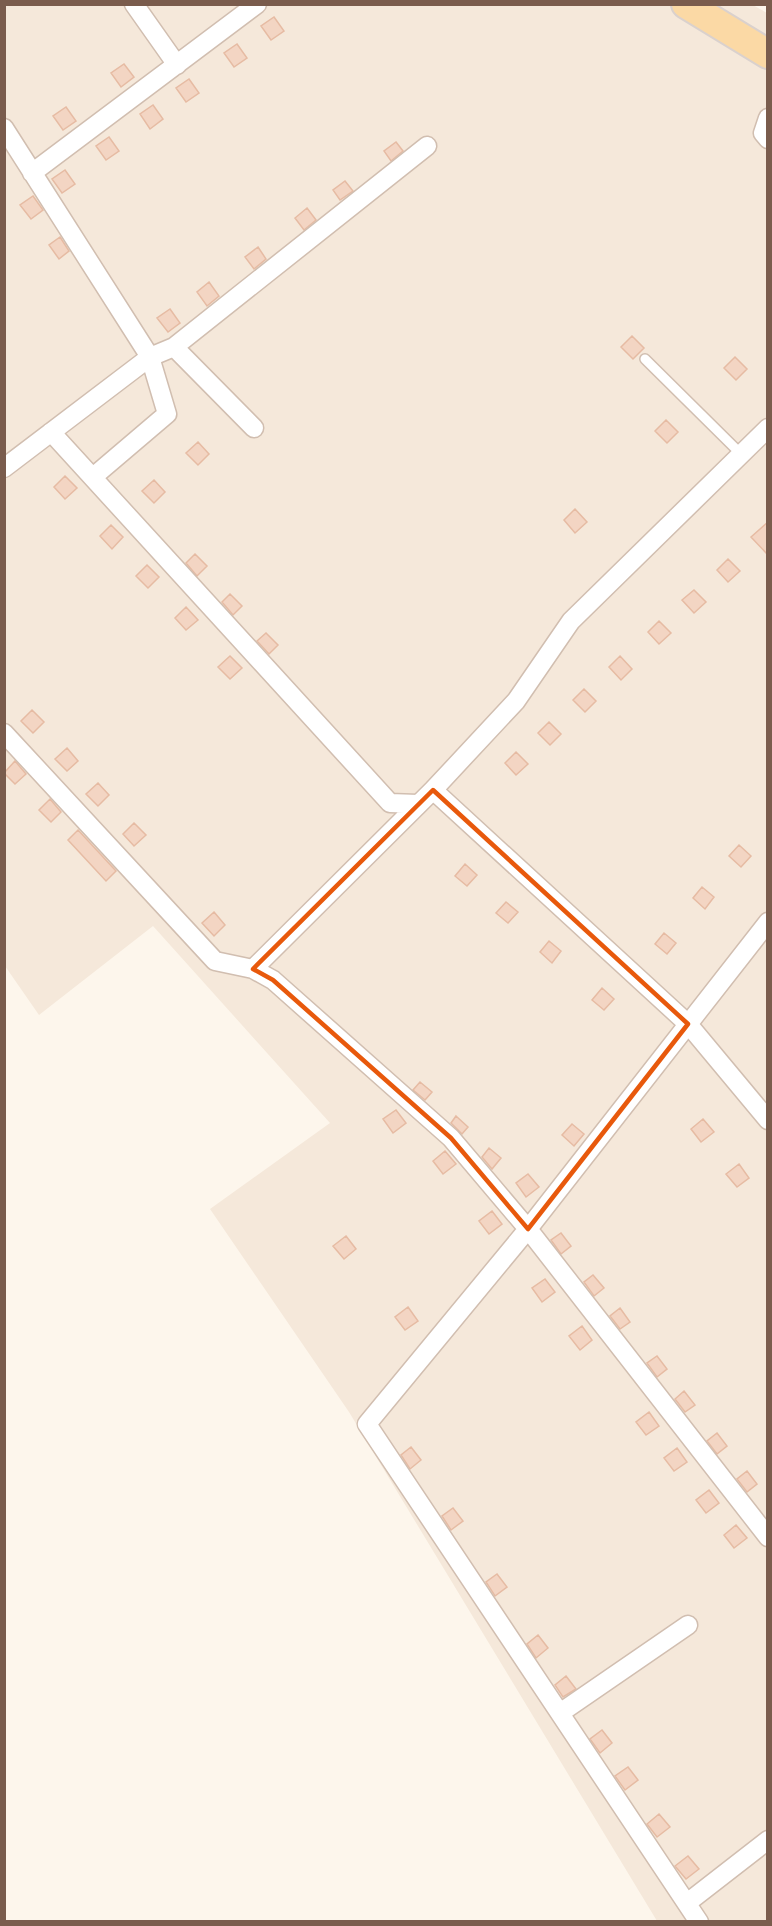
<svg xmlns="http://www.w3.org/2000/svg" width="772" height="1926" font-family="Montserrat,sans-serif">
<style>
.residential{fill:#f5e8da}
.building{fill:#f3d5c3;stroke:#e6bba3;stroke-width:1.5}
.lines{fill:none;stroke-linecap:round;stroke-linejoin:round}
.service-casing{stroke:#d1beb0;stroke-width:12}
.minor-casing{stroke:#d1beb0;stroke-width:21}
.primary-casing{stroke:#dad1cd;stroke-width:32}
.service{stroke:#fff;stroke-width:9}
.minor{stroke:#fff;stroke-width:18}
.primary{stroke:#fbd9a5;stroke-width:28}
.marked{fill:none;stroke:#e8590c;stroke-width:4.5;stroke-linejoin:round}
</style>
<rect width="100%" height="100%" fill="#fdf6ec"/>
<!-- residential -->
<path class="residential" d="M 751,4 L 767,13 L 767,1921 L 657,1921 L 349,1412 L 210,1209 L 330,1123 L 153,926 L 39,1015 L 5,966 L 4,5 Z"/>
<!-- building -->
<path class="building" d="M 274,17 L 284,31 L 271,40 L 261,26 Z
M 237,44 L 247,58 L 234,67 L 224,53 Z
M 124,64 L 134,77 L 121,87 L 111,73 Z
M 189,79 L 199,93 L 186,102 L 176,88 Z
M 153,105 L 163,119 L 150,129 L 140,114 Z
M 66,107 L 76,121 L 63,130 L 53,116 Z
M 109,137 L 119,151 L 106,160 L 96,146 Z
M 396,142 L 403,151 L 391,161 L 384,151 Z
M 65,170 L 75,184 L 62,193 L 52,179 Z
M 345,181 L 353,191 L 340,200 L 333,190 Z
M 33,196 L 43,210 L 31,219 L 20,205 Z
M 307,208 L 316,220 L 304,230 L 295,218 Z
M 60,237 L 69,251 L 59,259 L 49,245 Z
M 258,247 L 266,259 L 254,269 L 245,257 Z
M 209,282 L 219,296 L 207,306 L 197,292 Z
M 170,309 L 180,323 L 168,332 L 157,318 Z
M 632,336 L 644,348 L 633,359 L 621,347 Z
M 735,357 L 747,369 L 736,380 L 724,368 Z
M 666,420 L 678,432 L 667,443 L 655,431 Z
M 198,442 L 209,454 L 198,465 L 186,453 Z
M 65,476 L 77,488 L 65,499 L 54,487 Z
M 154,480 L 165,492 L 154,503 L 142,491 Z
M 575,509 L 587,522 L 575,533 L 564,520 Z
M 768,522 L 768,555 L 751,537 Z
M 111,525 L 123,537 L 112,549 L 100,536 Z
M 195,554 L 207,566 L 197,576 L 186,563 Z
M 728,559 L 740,571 L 728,582 L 717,570 Z
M 147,565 L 159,577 L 148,588 L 136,576 Z
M 694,590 L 706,602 L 694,613 L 682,600 Z
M 230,594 L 242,606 L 233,615 L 222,602 Z
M 186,607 L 198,620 L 186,630 L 175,618 Z
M 659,621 L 671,633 L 659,644 L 648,632 Z
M 266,633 L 278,645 L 269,654 L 257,641 Z
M 230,656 L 242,668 L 230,679 L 218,667 Z
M 620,656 L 632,669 L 621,680 L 609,667 Z
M 584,689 L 596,701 L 585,712 L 573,700 Z
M 32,710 L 44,722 L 33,733 L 21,721 Z
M 549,722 L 561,734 L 550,745 L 538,733 Z
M 67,748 L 78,761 L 67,771 L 55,759 Z
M 516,752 L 528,764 L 516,775 L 505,763 Z
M 15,761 L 26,774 L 15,784 L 4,773 Z
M 98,783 L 109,795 L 98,806 L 86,794 Z
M 50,799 L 61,812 L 51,822 L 39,810 Z
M 134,823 L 146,835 L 134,846 L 123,834 Z
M 78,830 L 116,871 L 106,881 L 68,840 Z
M 739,845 L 751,856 L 741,867 L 729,856 Z
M 465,864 L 477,875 L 467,886 L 455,876 Z
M 702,887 L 714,897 L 705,909 L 693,898 Z
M 506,902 L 518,912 L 508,923 L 496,913 Z
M 214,912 L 225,925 L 214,936 L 202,923 Z
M 664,933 L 676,943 L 667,954 L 655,944 Z
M 549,941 L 561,951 L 552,963 L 540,952 Z
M 602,988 L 614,999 L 604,1010 L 592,1000 Z
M 420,1082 L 432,1092 L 425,1100 L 413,1090 Z
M 396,1110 L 406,1123 L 393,1133 L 383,1119 Z
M 456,1116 L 468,1127 L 462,1134 L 451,1123 Z
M 703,1119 L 714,1132 L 701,1142 L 691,1129 Z
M 572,1124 L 584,1134 L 574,1146 L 562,1135 Z
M 489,1148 L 501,1158 L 492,1169 L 482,1157 Z
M 445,1151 L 456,1164 L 443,1174 L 433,1161 Z
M 739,1164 L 749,1178 L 737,1187 L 726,1174 Z
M 528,1174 L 539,1187 L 526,1197 L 516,1183 Z
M 492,1211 L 502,1224 L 489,1234 L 479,1221 Z
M 561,1233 L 571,1246 L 561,1254 L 551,1240 Z
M 346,1236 L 356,1249 L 344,1259 L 333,1246 Z
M 593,1275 L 604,1288 L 594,1296 L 584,1282 Z
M 545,1279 L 555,1292 L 542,1302 L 532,1288 Z
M 408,1307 L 418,1321 L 405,1330 L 395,1317 Z
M 620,1308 L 630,1322 L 620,1329 L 610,1316 Z
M 582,1326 L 592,1340 L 580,1350 L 569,1336 Z
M 657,1356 L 667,1369 L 657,1377 L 647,1363 Z
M 684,1391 L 695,1405 L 685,1412 L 675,1399 Z
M 649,1412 L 659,1426 L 646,1435 L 636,1422 Z
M 717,1433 L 727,1446 L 717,1454 L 707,1441 Z
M 411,1447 L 421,1460 L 410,1469 L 401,1455 Z
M 677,1448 L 687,1462 L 674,1471 L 664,1458 Z
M 747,1471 L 757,1484 L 747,1492 L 737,1479 Z
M 709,1490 L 719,1503 L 706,1513 L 696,1500 Z
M 453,1508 L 463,1521 L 451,1530 L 442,1516 Z
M 736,1525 L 747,1538 L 734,1548 L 724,1535 Z
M 497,1574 L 507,1587 L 495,1596 L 486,1582 Z
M 538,1635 L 548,1648 L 536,1658 L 527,1644 Z
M 566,1676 L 576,1689 L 563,1697 L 555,1685 Z
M 602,1730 L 612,1743 L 600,1753 L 590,1739 Z
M 628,1767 L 638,1780 L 625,1790 L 615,1776 Z
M 659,1814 L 670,1827 L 657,1837 L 647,1824 Z
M 688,1856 L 699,1869 L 686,1879 L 675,1866 Z"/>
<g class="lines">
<!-- service casing -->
<g class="service-casing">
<path id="service" d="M 645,359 L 741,454"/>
</g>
<!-- minor casing -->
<g class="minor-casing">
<path id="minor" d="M 134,4 L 177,65
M 768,118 L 763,133 L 768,139
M 4,128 L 150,357 L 167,414 L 93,477
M 32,173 L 257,4
M 174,347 L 254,428
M 51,432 L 390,803 L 418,804
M 4,468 L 150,357 L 174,347 L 427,146
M 4,733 L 215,961 L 253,969 L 273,980 L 451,1138 L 528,1229 L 768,1537
M 433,790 L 688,1024 L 768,1120
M 253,969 L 433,790 L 516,701 L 571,621 L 768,428
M 560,1713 L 688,1625
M 687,1903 L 768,1840
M 699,1922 L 367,1424 L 528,1229 L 768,922"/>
</g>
<!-- primary casing -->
<g class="primary-casing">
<path id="primary" d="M 686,4 L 768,54"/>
</g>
<!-- service -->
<use href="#service" class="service"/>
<!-- minor -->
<use href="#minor" class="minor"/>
<!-- primary -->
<use href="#primary" class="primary"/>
</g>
<!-- marked area -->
<path class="marked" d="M 433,790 L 688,1024 L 528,1229 L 451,1138 L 273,980 L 253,969 Z"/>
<!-- border -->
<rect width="772" height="1926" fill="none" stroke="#7a5c4d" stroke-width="12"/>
</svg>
